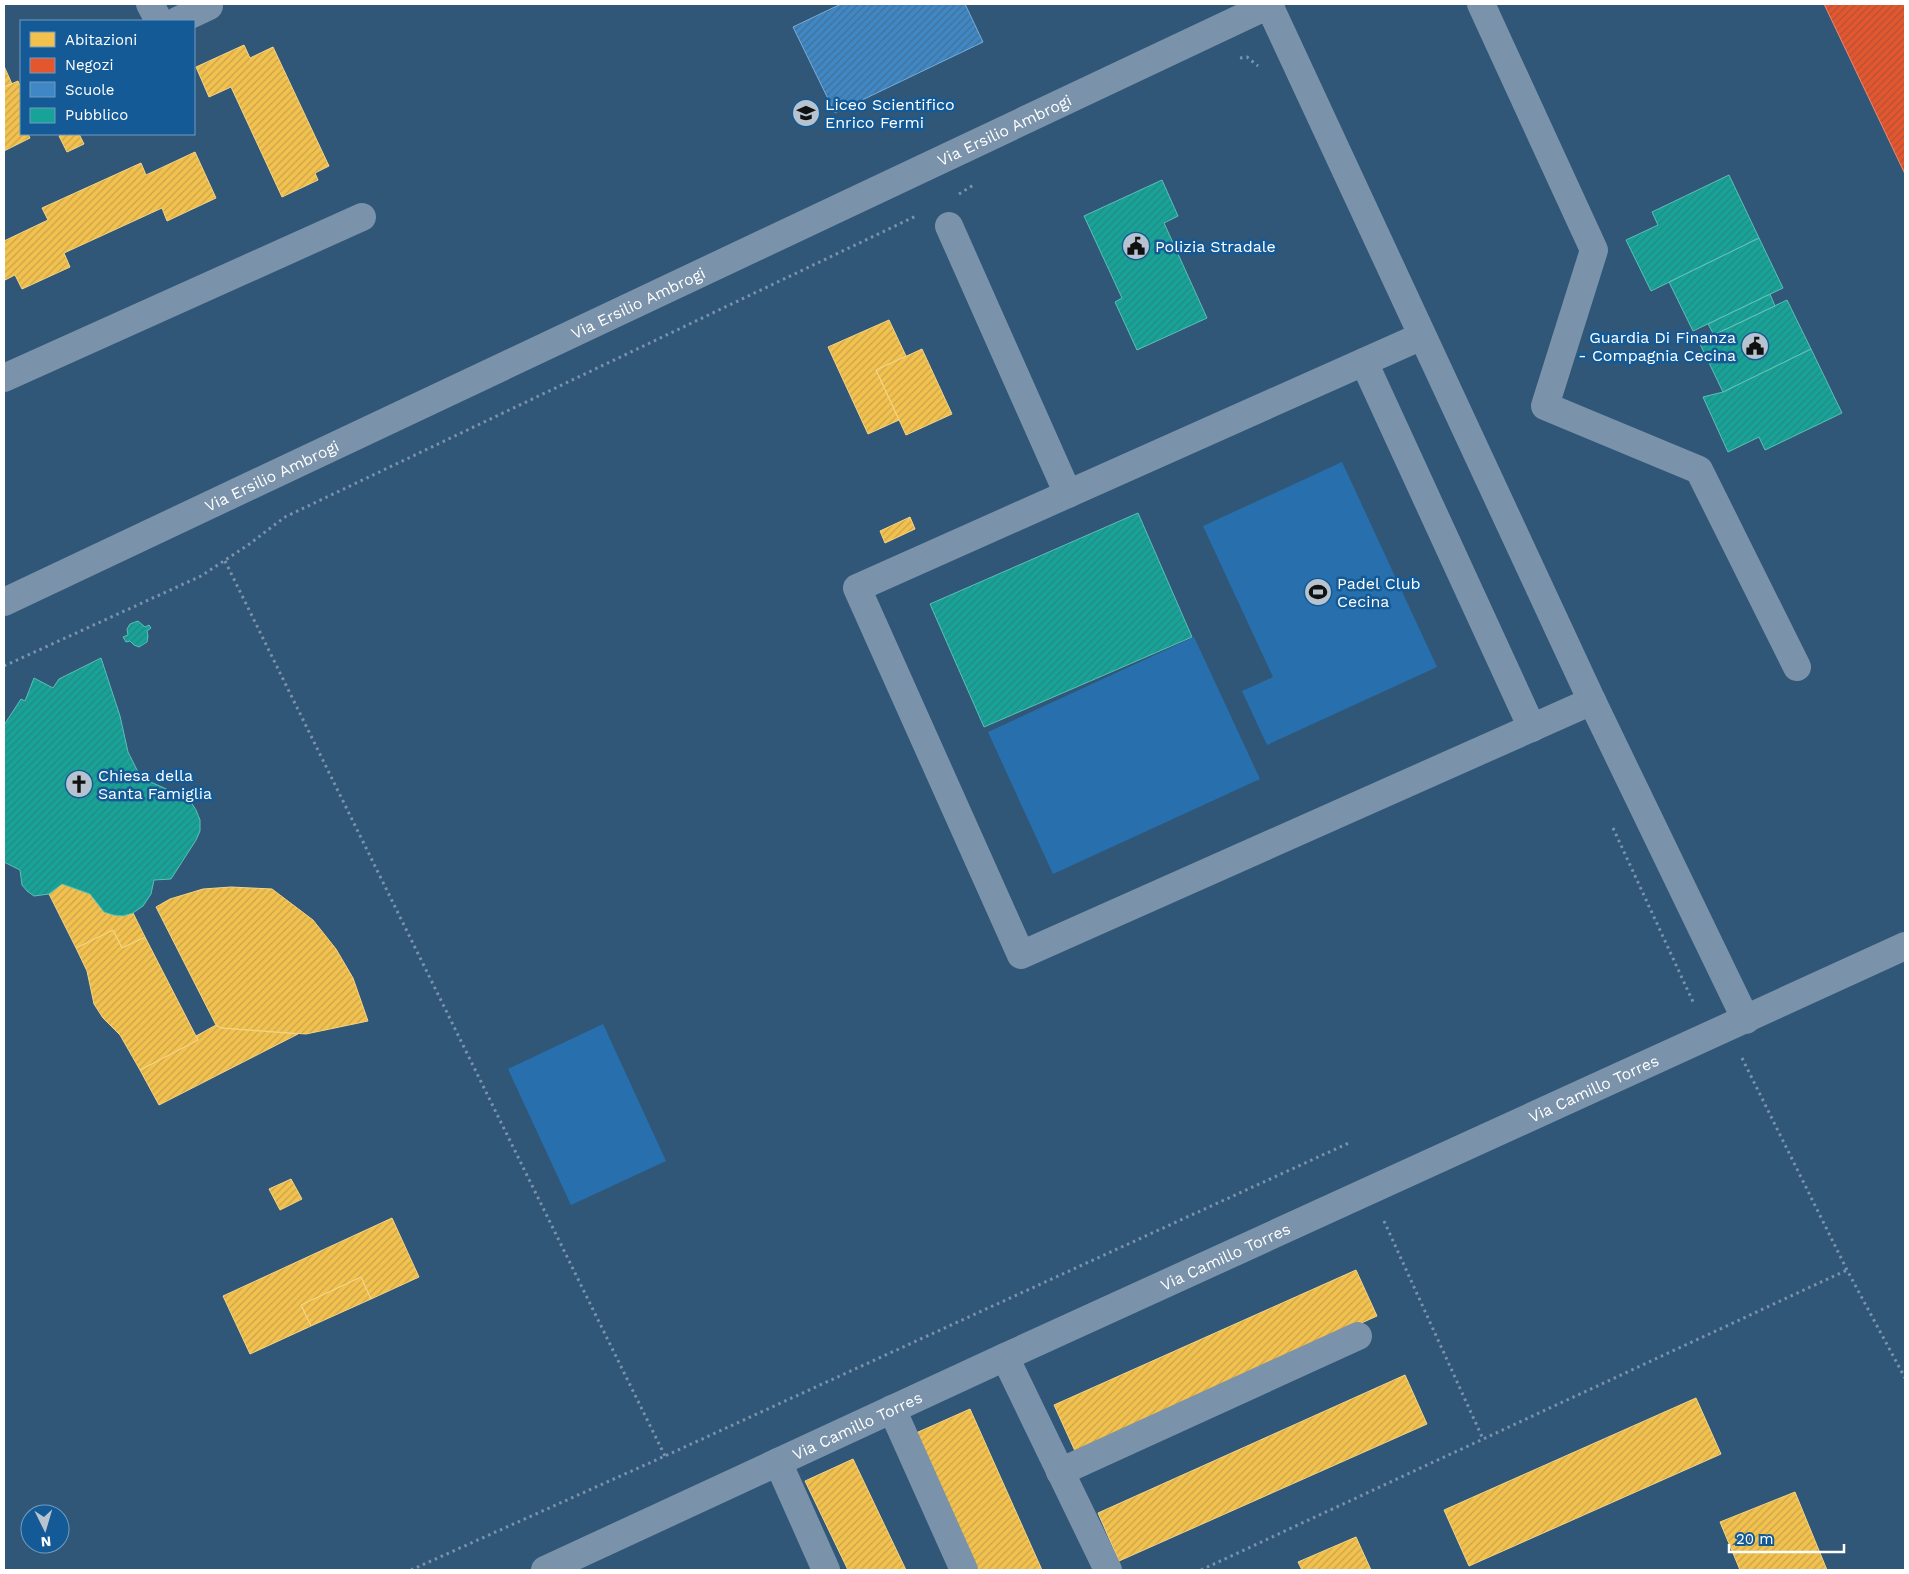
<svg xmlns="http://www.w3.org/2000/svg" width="1909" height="1574" font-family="'Work Sans',sans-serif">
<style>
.garden{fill:#2770ad}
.homes{fill:url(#homes-hatch);stroke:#f6d483}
.shops{fill:url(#shops-hatch);stroke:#ec896d}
.schools{fill:url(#schools-hatch);stroke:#79acd6}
.public{fill:url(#public-hatch);stroke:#5dbfb7}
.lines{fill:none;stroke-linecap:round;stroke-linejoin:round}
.path{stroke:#7a93ab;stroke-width:3;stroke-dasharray:2.5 4;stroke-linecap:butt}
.minor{stroke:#7a93ab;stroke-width:28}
.labels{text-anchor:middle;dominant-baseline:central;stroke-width:5;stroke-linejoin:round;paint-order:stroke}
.poi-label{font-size:16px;fill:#fff;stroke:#135a96;text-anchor:start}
.street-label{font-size:16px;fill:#fff;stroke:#135a96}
</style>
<defs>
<pattern id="homes-hatch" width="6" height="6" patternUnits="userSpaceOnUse" patternTransform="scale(1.25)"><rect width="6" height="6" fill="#f2c14e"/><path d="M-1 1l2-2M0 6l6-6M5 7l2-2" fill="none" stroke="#c8a44e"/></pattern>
<pattern id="shops-hatch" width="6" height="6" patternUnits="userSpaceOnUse" patternTransform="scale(1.25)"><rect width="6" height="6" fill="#e4572e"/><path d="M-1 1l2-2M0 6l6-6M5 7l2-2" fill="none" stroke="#af5338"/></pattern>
<pattern id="schools-hatch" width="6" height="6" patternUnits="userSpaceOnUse" patternTransform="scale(1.25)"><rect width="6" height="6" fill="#3f88c5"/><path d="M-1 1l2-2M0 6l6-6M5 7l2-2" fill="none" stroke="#447095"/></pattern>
<pattern id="public-hatch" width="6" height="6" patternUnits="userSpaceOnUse" patternTransform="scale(1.25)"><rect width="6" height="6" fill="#17a398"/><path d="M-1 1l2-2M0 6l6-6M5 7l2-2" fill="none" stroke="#278981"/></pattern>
</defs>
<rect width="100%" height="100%" fill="#315778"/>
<!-- garden -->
<path class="garden" d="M 1342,462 L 1437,667 L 1267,745 L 1242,691 L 1273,677 L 1203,526 Z
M 1194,637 L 1260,779 L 1053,874 L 988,732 Z
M 603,1024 L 666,1161 L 571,1205 L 508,1069 Z"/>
<!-- homes -->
<path class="homes" d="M 244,45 L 250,58 L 273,47 L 329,166 L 315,173 L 318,180 L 282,197 L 231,87 L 209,97 L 196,67 Z
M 4,66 L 12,84 L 4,87 Z
M 18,81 L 21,88 L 21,134 L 28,134 L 30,138 L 4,151 L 4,87 Z
M 63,134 L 79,134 L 84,144 L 67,152 L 59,136 Z
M 195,152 L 216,198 L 167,221 L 162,208 L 64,253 L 70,267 L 22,289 L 15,275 L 5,280 L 4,276 L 4,241 L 48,220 L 42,208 L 141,163 L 146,175 Z
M 889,320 L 906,356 L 876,370 L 899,420 L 868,434 L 828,347 Z
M 922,349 L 952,414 L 906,435 L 876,370 Z
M 910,517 L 915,529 L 885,543 L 880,531 Z
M 62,884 L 90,894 L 104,912 L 113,915 L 123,916 L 133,913 L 145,937 L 122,948 L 113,930 L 76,948 L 49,894 Z
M 231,887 L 272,889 L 313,920 L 336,949 L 353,978 L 368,1021 L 306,1034 L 221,1028 L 216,1025 L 156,907 L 170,899 L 203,889 Z
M 113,930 L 122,948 L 145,937 L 198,1040 L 140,1070 L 120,1035 L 103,1018 L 94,1004 L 87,971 L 76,948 Z
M 216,1025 L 221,1028 L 298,1034 L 159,1105 L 140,1070 L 198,1040 L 196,1036 Z
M 291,1179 L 302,1199 L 280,1210 L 269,1189 Z
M 392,1218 L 419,1277 L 371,1299 L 361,1277 L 301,1305 L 311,1326 L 250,1354 L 223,1296 Z
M 1356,1270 L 1377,1316 L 1075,1451 L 1054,1405 Z
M 361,1277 L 371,1299 L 311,1326 L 301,1305 Z
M 1405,1375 L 1427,1424 L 1119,1561 L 1098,1513 Z
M 1696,1398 L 1721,1454 L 1469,1566 L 1444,1510 Z
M 970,1409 L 1042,1570 L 978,1570 L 916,1433 Z
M 853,1459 L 906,1570 L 848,1570 L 805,1481 Z
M 1795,1492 L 1827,1570 L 1740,1570 L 1720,1522 Z
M 1356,1537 L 1371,1570 L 1302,1570 L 1298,1562 Z"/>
<!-- shops -->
<path class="shops" d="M 1824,4 L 1905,4 L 1905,174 L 1865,90 Z"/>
<!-- schools -->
<path class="schools" d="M 841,4 L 965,4 L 983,42 L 835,113 L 793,27 Z"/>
<!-- public -->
<path class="public" d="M 1729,175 L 1759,238 L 1651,291 L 1626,240 L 1658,225 L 1652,212 Z
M 1162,180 L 1178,216 L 1164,223 L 1207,318 L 1137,350 L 1115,302 L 1122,298 L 1084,216 Z
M 1759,238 L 1783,288 L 1693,331 L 1669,282 Z
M 1770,294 L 1775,306 L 1714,335 L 1708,324 Z
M 1787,300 L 1811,349 L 1723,392 L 1699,342 Z
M 1811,349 L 1842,413 L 1765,450 L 1759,437 L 1728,452 L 1703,397 L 1723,392 Z
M 1138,513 L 1192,637 L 984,727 L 930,604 Z
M 138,621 L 145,627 L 149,625 L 151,628 L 147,631 L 148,636 L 147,642 L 139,647 L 134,645 L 130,641 L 126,642 L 123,637 L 128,635 L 127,629 L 130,624 Z
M 101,658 L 120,716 L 128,752 L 137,770 L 146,780 L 189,799 L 196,810 L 200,820 L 200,831 L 196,840 L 171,879 L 154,880 L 151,894 L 143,906 L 133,913 L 123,916 L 113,915 L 104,912 L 90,894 L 62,884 L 49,894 L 34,896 L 27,891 L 22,885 L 20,870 L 4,862 L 4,725 L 21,699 L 25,701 L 34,678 L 53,688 L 59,679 Z"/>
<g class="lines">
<!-- path -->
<path class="path" d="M 1240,58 L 1247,57 L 1258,66
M 959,194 L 975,184
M 225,561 L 665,1456
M 4,666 L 201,576 L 248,545 L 285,517 L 916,216
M 1613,828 L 1694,1004
M 1742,1058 L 1847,1270 L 1905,1378
M 1384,1221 L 1483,1439
M 411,1570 L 665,1456 L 1351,1142
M 1201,1570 L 1847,1270"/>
<!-- minor -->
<g class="minor">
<path d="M 150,4 L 159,21"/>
<path d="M 1481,4 L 1594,250 L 1545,406 L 1699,470 L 1797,667"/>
<path d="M 1269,5 L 1592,701 L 1746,1020"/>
<path d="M 177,21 L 209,6 L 208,4"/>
<path d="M 949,226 L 1068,494"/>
<path d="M 1422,336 L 857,588 L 1021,955 L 1592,701"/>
<path d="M 1364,362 L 1532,728"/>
<path d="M 4,378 L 362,217"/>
<path id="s1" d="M 4,602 L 1271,4"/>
<path d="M 1005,1357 L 1108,1570"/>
<path d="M 892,1409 L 964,1570"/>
<path d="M 778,1462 L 826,1570"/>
<path d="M 1060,1472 L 1358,1336"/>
<path id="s2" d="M 545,1570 L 1005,1357 L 1905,946"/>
</g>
</g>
<!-- icons -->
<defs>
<g id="school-disc" transform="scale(1.4375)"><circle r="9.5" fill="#b7c4d0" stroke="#135a96"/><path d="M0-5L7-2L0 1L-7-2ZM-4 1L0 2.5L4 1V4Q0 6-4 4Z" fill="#111"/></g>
<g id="civic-disc" transform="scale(1.4375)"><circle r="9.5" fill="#b7c4d0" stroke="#135a96"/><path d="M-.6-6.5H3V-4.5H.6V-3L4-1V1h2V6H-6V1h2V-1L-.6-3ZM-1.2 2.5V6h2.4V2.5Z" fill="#111"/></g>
<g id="stadium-disc" transform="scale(1.4375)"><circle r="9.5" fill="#b7c4d0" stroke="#135a96"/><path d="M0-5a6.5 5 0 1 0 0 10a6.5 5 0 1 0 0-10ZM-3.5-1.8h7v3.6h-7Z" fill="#111"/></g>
<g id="church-disc" transform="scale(1.4375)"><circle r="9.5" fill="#b7c4d0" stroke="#135a96"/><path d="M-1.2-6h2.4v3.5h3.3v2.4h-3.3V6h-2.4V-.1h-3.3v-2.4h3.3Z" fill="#111"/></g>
</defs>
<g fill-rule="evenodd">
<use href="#school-disc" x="806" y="113"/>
<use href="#civic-disc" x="1136" y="246"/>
<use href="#civic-disc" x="1755" y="346"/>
<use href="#stadium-disc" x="1318" y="592"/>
<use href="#church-disc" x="79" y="784"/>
</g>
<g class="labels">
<!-- poi labels -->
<g class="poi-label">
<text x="825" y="104">Liceo Scientifico<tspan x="825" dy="18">Enrico Fermi</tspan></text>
<text x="1155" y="246">Polizia Stradale</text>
<text x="1736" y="337" text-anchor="end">Guardia Di Finanza<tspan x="1736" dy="18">- Compagnia Cecina</tspan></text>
<text x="1337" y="583">Padel Club<tspan x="1337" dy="18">Cecina</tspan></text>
<text x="98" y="775">Chiesa della<tspan x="98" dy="18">Santa Famiglia</tspan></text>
</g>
<!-- street labels -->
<g class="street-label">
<text stroke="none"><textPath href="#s1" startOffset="1106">Via Ersilio Ambrogi</textPath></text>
<text stroke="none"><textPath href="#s1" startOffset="701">Via Ersilio Ambrogi</textPath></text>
<text stroke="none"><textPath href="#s1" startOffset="296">Via Ersilio Ambrogi</textPath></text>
<text stroke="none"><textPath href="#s2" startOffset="1154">Via Camillo Torres</textPath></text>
<text stroke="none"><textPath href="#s2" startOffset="749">Via Camillo Torres</textPath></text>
<text stroke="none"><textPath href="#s2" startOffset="344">Via Camillo Torres</textPath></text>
</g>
</g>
<!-- border -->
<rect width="1909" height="1574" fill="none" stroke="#ffffff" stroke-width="10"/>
<!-- legend -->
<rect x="20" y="20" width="175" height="115" fill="#135a96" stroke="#719cc0"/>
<rect x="30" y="32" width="25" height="15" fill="#f2c14e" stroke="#719cc0"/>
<text x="65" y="45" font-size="15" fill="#ffffff">Abitazioni</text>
<rect x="30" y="58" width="25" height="15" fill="#e4572e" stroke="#719cc0"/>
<text x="65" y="70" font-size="15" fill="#ffffff">Negozi</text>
<rect x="30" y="82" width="25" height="15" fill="#3f88c5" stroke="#719cc0"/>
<text x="65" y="95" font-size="15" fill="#ffffff">Scuole</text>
<rect x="30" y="108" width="25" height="15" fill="#17a398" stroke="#719cc0"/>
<text x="65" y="120" font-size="15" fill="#ffffff">Pubblico</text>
<!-- north arrow -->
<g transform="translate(45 1529) rotate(175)"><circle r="24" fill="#135a96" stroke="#719cc0"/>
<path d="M0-4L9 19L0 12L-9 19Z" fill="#b7c4d0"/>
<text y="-8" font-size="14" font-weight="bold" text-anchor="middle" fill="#ffffff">N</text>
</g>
<!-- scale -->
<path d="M1729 1544v8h115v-8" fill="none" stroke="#ffffff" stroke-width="2.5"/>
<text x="1736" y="1544" font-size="15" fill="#ffffff" stroke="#135a96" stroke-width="4" paint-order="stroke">20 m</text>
</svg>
